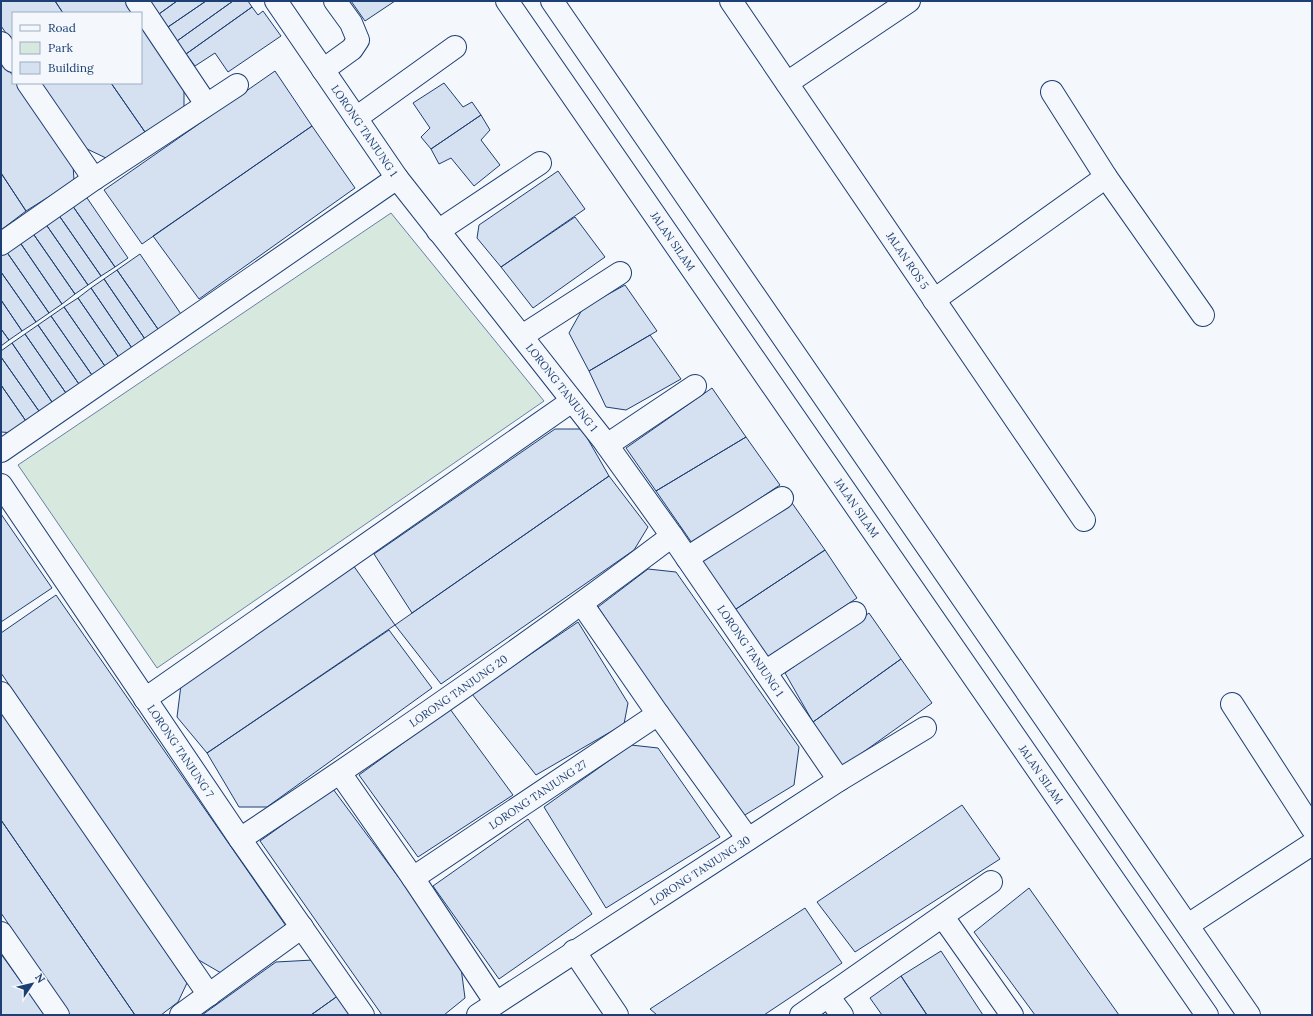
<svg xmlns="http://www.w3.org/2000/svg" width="1313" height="1016" font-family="Lora,serif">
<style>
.green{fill:#d7e8df;stroke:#687fa3}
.building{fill:#d5e0f0;stroke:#1d3f73}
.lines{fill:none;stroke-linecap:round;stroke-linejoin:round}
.minor-casing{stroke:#1d3f73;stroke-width:24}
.trunk-casing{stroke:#1d3f73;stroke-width:24}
.minor{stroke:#f4f7fb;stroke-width:22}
.trunk{stroke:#f4f7fb;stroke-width:22}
.labels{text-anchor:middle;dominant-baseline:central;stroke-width:3;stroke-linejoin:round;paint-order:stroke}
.street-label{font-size:11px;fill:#1d3f73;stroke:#f4f7fb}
</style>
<rect width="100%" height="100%" fill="#f4f7fb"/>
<!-- green -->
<path class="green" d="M 391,213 L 544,401 L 157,668 L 18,465 Z"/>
<!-- building -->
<path class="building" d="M 1,1 L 55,1 L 63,13 L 13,13 L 13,43 L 1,26 Z
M 55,1 L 125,1 L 133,13 L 63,13 Z
M 150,1 L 177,1 L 159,14 Z
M 177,1 L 206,1 L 168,27 L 159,14 Z
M 206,1 L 233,1 L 177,41 L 168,27 Z
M 233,1 L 248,1 L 252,7 L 186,54 L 177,41 Z
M 351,1 L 395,1 L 365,21 Z
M 252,7 L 258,15 L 263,11 L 281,36 L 228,72 L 215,53 L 195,66 L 186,54 Z
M 141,25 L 184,88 L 184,109 L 145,132 L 111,83 L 141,83 Z
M 1,59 L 13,76 L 13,83 L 18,83 L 73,164 L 74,181 L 26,211 L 1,173 Z
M 275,71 L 312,126 L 142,244 L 104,190 Z
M 40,83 L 111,83 L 145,132 L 106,158 L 85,148 Z
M 444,83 L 463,107 L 472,102 L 481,115 L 431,149 L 421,137 L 430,128 L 413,103 Z
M 481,115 L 490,130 L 481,140 L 500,165 L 474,186 L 451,158 L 439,164 L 431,149 Z
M 312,126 L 355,188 L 199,299 L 153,236 Z
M 558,171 L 585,209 L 501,267 L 477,238 L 479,225 Z
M 1,173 L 26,211 L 1,230 Z
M 85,195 L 128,258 L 115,267 L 72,205 Z
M 72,205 L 115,267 L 101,276 L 58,214 Z
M 58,214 L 101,276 L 88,285 L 45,223 Z
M 575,217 L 605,257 L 533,308 L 501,267 Z
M 45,223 L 88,285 L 75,294 L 32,232 Z
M 32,232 L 75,294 L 62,304 L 19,241 Z
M 19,241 L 62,304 L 49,313 L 6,251 Z
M 6,251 L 49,313 L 36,322 L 1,272 L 1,254 Z
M 140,254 L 183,317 L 160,332 L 117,270 Z
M 117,270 L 160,332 L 147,342 L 104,279 Z
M 1,272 L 36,322 L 22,331 L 1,300 Z
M 104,279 L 147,342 L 134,351 L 91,288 Z
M 625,285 L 657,331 L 589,371 L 569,333 L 583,308 Z
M 91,288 L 134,351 L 120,359 L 78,298 Z
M 78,298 L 120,359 L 107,369 L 64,307 Z
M 1,300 L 22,331 L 9,340 L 1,329 Z
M 64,307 L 107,369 L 94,378 L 51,316 Z
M 51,316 L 94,378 L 81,387 L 38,325 Z
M 38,325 L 81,387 L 68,396 L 25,334 Z
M 1,329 L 9,340 L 1,346 Z
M 25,334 L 68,396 L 54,405 L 12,343 Z
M 650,335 L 681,379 L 626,410 L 606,407 L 589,371 Z
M 12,343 L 54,405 L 41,414 L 1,357 L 1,351 Z
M 1,357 L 41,414 L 28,424 L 1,385 Z
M 1,385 L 28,424 L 15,433 L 1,432 Z
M 712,388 L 746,437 L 656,491 L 626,448 Z
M 555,429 L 582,429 L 609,476 L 412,613 L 374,554 Z
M 746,437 L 780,485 L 692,543 L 656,491 Z
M 609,476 L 648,527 L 634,550 L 441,684 L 395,625 Z
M 792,503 L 825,550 L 733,611 L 700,562 Z
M 1,514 L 52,588 L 1,622 Z
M 825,550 L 857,598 L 766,658 L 733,611 Z
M 353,565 L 395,625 L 207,753 L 177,717 L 181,685 Z
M 648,569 L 676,572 L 799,747 L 794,785 L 740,818 L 598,607 Z
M 56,595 L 286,926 L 221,973 L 197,959 L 1,673 L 1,633 Z
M 869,613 L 901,659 L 813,722 L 785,673 Z
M 578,622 L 628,703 L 624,724 L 536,775 L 472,694 Z
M 389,630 L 432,688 L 267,807 L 239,807 L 207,753 Z
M 901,659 L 932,703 L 841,768 L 813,722 Z
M 450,709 L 513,795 L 418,857 L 359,775 Z
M 1,711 L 187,983 L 178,1002 L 161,1015 L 135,1015 L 1,820 Z
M 631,745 L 658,748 L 720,837 L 606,908 L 544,807 Z
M 333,789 L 460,960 L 465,998 L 444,1015 L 382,1015 L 260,841 Z
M 962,805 L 1000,859 L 855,952 L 817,902 Z
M 528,819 L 592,914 L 499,979 L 433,886 Z
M 1,820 L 135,1015 L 70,1015 L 1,913 Z
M 1029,888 L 1119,1015 L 1035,1015 L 974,932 Z
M 805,908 L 842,963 L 764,1015 L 657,1015 L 650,1009 Z
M 941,951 L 983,1015 L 927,1015 L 901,976 Z
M 1,954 L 45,1015 L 1,1015 Z
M 313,960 L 339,995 L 311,1015 L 202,1015 L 276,962 Z
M 901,976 L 927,1015 L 882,1015 L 870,998 Z
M 339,995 L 355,1015 L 311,1015 Z"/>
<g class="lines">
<!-- minor casing -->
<g class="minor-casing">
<g id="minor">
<path d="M 137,1 L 206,104"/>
<path id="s1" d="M 276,1 L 397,178 L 604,441 L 672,536 L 839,780"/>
<path id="s2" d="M 731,1 L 1084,520"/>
<path d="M 1,43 L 13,61"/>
<path d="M 323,70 L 352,49 L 358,40 L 351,23 L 335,1"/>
<path d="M 28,83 L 94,179"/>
<path d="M 787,83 L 909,1"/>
<path d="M 1052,92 L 1106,177 L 1203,315"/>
<path d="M 356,118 L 455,47"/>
<path d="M 438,231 L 540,163"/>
<path d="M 1,244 L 94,179 L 237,85"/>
<path d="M 934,300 L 1106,177"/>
<path d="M 522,336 L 620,273"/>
<path d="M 607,445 L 695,386"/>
<path d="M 1,451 L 397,178"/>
<path id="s3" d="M 1,485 L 240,839 L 363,1015"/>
<path d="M 687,558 L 782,498"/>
<path d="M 765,672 L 855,613"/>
<path d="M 1,693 L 209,995"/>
<path d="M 145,699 L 572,401"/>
<path d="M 1232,704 L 1312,828"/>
<path d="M 658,714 L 748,839"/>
<path id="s4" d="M 340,773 L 413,878 L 658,714 L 582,604"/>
<path id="s5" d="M 240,839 C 387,742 532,642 672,536"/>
<path d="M 413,878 L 496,1003"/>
<path d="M 943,917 L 1012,1015"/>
<path d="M 1188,925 L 1312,844"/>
<path d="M 1,933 L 58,1015"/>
<path d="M 574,951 L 617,1015"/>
<path d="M 828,996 L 842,1015"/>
<path d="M 181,1015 L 302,927"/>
<path id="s6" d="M 478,1015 L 839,780 L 925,728"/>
<path d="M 801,1015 L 991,882"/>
</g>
</g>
<!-- trunk casing -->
<g class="trunk-casing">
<g id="trunk">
<path id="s7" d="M 507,1 L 1207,1015"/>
<path d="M 552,1 L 1249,1015"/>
</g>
</g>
<!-- minor -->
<use href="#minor" class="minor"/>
<!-- trunk -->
<use href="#trunk" class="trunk"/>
</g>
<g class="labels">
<!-- street labels -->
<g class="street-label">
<text stroke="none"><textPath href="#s1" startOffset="157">LORONG TANJUNG 1</textPath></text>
<text stroke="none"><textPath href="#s7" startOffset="292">JALAN SILAM</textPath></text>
<text stroke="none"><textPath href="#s2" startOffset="314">JALAN ROS 5</textPath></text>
<text stroke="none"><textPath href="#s1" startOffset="481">LORONG TANJUNG 1</textPath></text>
<text stroke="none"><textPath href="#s7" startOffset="616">JALAN SILAM</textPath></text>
<text stroke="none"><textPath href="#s1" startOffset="805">LORONG TANJUNG 1</textPath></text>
<text stroke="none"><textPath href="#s5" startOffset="264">LORONG TANJUNG 20</textPath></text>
<text stroke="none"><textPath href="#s3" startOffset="321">LORONG TANJUNG 7</textPath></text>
<text stroke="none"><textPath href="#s7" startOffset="940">JALAN SILAM</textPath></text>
<text stroke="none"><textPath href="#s4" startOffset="278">LORONG TANJUNG 27</textPath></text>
<text stroke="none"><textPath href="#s6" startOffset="265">LORONG TANJUNG 30</textPath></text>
</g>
</g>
<!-- border -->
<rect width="1313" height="1016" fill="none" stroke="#1d3f73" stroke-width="4"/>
<!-- legend -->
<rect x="12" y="12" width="130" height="72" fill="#f4f7fb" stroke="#9eadc5"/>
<rect x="20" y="25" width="20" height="6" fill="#f4f7fb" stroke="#9eadc5"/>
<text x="48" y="32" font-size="12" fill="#1d3f73">Road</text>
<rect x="20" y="42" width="20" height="12" fill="#d7e8df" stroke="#9eadc5"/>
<text x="48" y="52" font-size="12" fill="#1d3f73">Park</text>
<rect x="20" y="62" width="20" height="12" fill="#d5e0f0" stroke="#9eadc5"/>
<text x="48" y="72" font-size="12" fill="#1d3f73">Building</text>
<!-- north arrow -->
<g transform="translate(32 984) rotate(55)" stroke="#f4f7fb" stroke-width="3" paint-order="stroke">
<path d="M0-3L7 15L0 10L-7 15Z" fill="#1d3f73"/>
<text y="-6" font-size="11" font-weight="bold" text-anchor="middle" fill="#1d3f73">N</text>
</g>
</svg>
